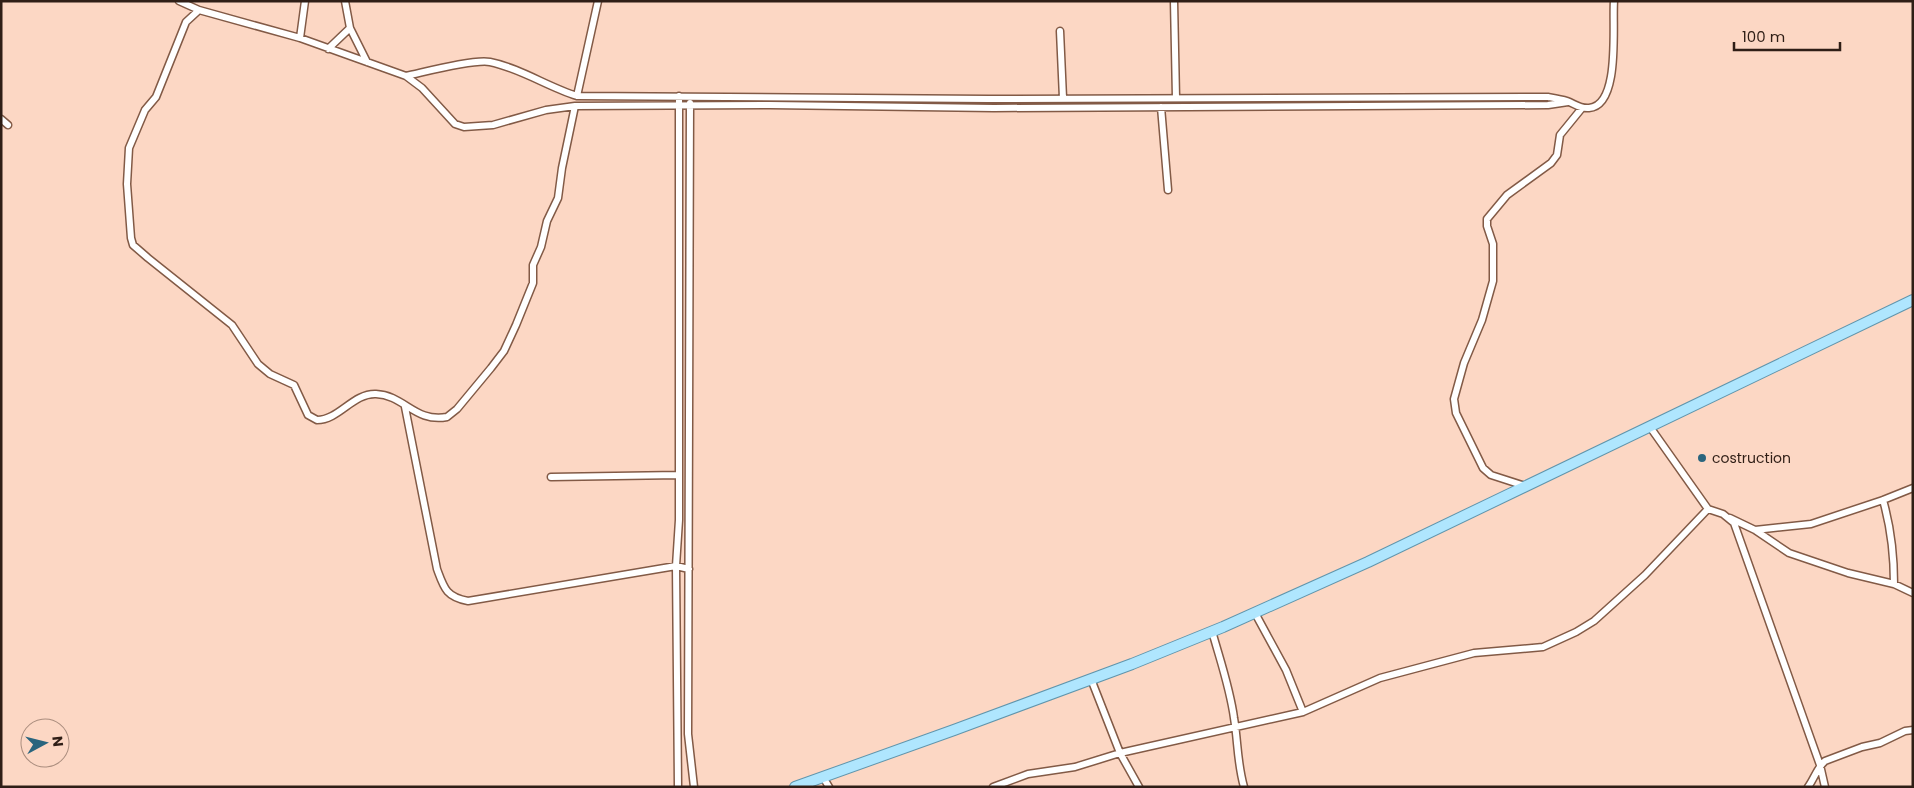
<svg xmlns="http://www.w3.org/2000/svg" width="1914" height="788" font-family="Poppins,sans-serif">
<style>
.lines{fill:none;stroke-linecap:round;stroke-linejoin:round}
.street-casing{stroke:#825a46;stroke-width:9}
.primary-casing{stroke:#6095ac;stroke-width:12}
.street{stroke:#fff;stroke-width:6}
.primary{stroke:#afe6fe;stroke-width:10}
.poi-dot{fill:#2a657e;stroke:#fcd7c4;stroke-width:2}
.labels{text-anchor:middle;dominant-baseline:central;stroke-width:4.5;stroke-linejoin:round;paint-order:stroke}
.poi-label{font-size:14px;fill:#2f1e16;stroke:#fcd7c4;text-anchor:start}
</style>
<rect width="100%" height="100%" fill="#fcd7c4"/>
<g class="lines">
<!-- street casing -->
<g class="street-casing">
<path id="street" d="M 179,1 L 199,10 L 300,38 L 406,76 L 422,88 L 455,124 L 464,127 L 493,125 L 546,110 L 575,106 L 770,105 L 994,108 L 1548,105 L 1568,102
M 345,1 L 350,28 L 367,62
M 1174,1 L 1176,98
M 199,10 L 186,22 L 156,97 L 145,110 L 129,148 L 127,184 L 131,238 L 133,245 L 148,258 L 232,325 L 258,364 L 270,374 L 294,385 L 308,415 L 317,420 C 339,420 353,393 376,394 C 404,395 415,423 447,417 L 457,409 L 491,368 L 504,351 L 516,325 L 533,283 L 533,265 L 541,247 L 547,221 L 558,198 L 562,168 L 575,106
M 1060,31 L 1063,98
M 300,38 L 305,1
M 328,49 L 350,28
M 406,76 C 425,72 473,59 490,62 C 520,68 548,87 577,96 L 988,99 L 1548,97 C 1554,98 1561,99 1567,101 C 1575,104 1580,109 1589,108 C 1621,106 1612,24 1614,1
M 577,96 L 598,1
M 690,103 L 688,734 L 694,787
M 1161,107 L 1168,190
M 1,119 L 8,125
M 405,407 L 437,569 C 444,588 446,597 468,601 L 676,566 L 689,569
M 1650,427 L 1708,509 L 1723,514 L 1734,523 L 1820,765 L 1825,787
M 551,477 L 679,475
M 1525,486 L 1491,475 L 1483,468 L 1456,413 L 1454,399 L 1464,363 L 1482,320 L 1493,281 L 1493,244 L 1487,226 L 1487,219 L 1507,195 L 1551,163 L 1557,155 L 1560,135 L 1582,108
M 1883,500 C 1891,528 1894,555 1894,584
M 1730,518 L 1755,530 L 1789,553 L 1848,573 L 1894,584 L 1913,593
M 1755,530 L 1811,524 L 1883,500 L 1913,488
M 1255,613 L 1286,670 L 1303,712
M 1212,631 C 1220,660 1230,688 1234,718 C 1238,742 1237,762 1244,787
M 1091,679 L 1120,753 L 1139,787
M 823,777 L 829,787
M 678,787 L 676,566 L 679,520 L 679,96
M 993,787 L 1028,774 L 1075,767 L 1120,753 L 1303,712 L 1380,678 L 1474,653 L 1543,647 L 1576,632 L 1594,621 L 1645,575 L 1708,509
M 1808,787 C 1814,779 1817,768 1825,761 L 1862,747 L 1880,743 L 1905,731 L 1913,730"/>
</g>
<!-- primary casing -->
<g class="primary-casing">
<path id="primary" d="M 795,787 L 954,730 L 1132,664 L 1223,627 L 1368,562 L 1913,300"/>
</g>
<!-- street -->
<use href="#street" class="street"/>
<!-- primary -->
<use href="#primary" class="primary"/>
</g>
<!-- markers -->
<circle class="poi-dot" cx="1702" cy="458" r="5"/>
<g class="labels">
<!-- poi labels -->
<g class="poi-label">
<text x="1712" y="458">costruction</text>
</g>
</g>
<!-- border -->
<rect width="1914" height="788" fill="none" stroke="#2f1e16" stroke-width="5"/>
<!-- north arrow -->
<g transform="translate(45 743) rotate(83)"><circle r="24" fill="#fcd7c4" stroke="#aa8d7e"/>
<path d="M0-4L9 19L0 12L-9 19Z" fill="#2a657e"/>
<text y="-8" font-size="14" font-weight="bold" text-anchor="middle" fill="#2f1e16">N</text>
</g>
<!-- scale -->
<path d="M1734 42v8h106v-8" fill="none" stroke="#2f1e16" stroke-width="2.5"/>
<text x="1742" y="42" font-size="15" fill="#2f1e16" stroke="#fcd7c4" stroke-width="4" paint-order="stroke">100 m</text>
</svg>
